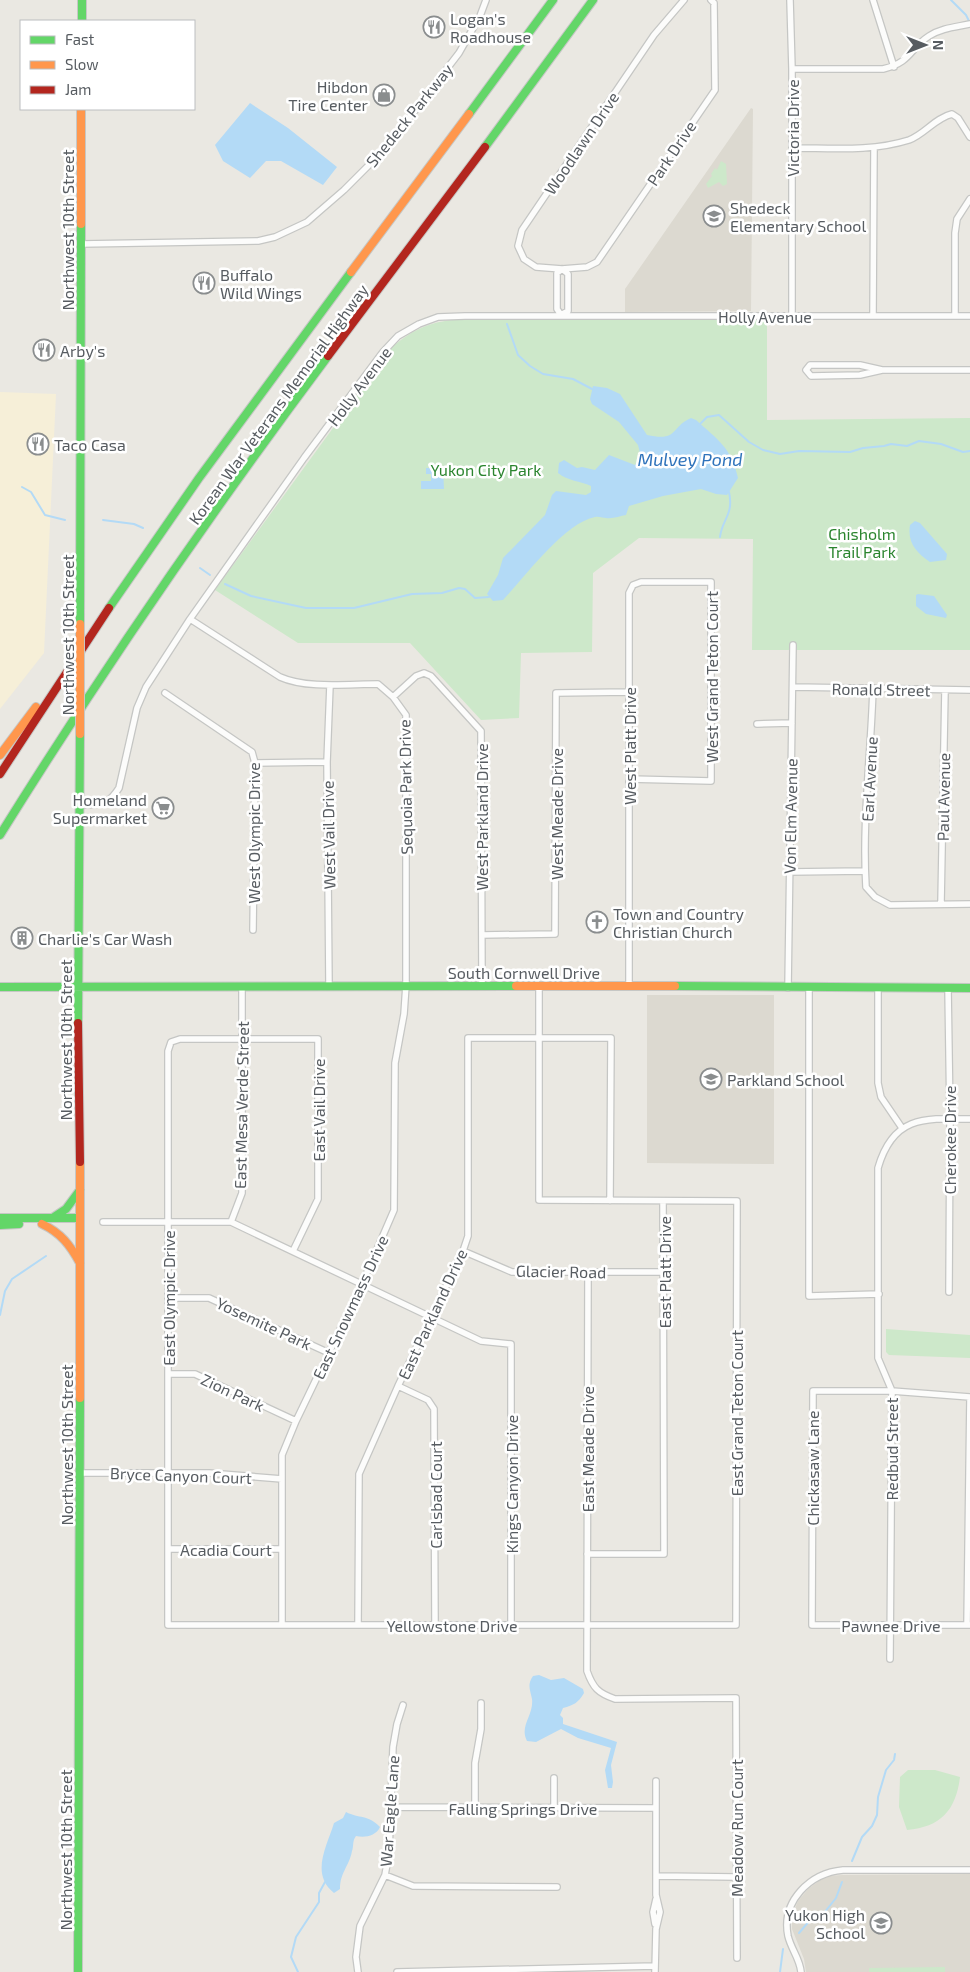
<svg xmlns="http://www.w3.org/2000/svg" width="970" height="1972" font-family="'Exo 2',sans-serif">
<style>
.commercial{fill:#f6efd8}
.education{fill:#dcd9d0}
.green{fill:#cde8ca}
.water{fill:#b3daf6}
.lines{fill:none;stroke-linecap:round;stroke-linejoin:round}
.stream{stroke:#b3daf6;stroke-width:2}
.street-casing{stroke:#c5c6c4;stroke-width:8}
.fast-casing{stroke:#c6c7c5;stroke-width:10}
.slow-casing{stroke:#c6c7c5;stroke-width:10}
.jam-casing{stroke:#c6c7c5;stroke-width:10}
.street{stroke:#fcfcfb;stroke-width:5.5}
.fast{stroke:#63d668;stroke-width:8}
.slow{stroke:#ff974d;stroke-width:8}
.jam{stroke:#b3261e;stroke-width:8}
.slow-bridge-casing{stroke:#c6c7c5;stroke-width:10;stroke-linecap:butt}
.slow-bridge{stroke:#ff974d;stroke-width:8}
.labels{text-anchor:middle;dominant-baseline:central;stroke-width:5;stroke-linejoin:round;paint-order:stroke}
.poi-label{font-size:16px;fill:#575c61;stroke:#fff;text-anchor:start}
.street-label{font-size:16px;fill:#575c61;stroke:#fff}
.park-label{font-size:16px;fill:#2b852f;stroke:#fff}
.water-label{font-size:18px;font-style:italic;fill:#2f73bb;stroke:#fff}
</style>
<rect width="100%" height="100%" fill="#eae8e2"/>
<!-- commercial -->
<path class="commercial" d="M 0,392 L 56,394 L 44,653 L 0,709 Z"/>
<!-- education -->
<path class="education" d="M 751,108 L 753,109 L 751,311 L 625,312 L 625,289 Z
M 647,995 L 774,995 L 774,1164 L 647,1163 Z
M 970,1874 L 970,1972 L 806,1972 L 804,1959 L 792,1929 L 792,1916 L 798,1901 L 808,1889 L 820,1880 L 829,1876 L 842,1875 Z"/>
<!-- green -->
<path class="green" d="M 721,161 L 726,164 L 727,184 L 723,186 L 719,182 L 708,188 L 706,184 L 712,176 L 711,174 L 715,168 L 717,170 Z
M 463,319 L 767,319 L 767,420 L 970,418 L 970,650 L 752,650 L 753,539 L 639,538 L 593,573 L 592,652 L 521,653 L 519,718 L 481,720 L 410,643 L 298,643 L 215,590 L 392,347 C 416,327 433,321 463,319 Z
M 886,1329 L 970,1335 L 970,1358 L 889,1355 L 886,1352 Z
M 908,1770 L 935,1770 L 960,1777 C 956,1810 941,1827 907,1830 L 899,1807 L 900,1777 Z
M 945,1967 L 945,1972 L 869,1972 L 869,1968 Z"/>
<!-- water -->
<path class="water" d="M 250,103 L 288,128 L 337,167 L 323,185 L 281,161 L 266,161 L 250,178 L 223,161 L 215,145 Z
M 593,386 L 607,388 L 620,394 L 647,435 C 679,442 670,427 691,418 L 696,420 C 718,440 731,447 738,478 L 727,495 L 716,494 L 701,489 L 663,496 L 629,506 L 626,515 C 620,516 613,519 606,518 C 603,518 599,516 595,517 C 564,523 524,578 503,600 L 493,601 L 487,594 L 498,575 L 503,558 L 545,515 L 552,495 L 556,491 L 586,495 L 591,492 L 591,486 C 580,481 568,481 558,473 L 559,463 L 564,460 L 577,468 L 582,467 L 595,470 L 609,455 L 635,465 L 641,457 L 638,445 L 619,422 L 592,404 L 590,399 Z
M 426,468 L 443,468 L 444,489 L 421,489 L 421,481 L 431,481 L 431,474 L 426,474 Z
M 915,521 L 920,523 L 947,554 L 946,560 L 930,562 C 917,553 907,543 910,525 Z
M 918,594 L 934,596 L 947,615 L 946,618 L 926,614 L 916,606 L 916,595 Z
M 539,1675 L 551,1680 L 564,1678 L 583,1689 L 584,1693 C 578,1703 574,1705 563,1708 L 560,1715 L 563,1718 L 563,1724 L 617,1742 L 611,1765 L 613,1782 L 612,1788 L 608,1788 L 605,1770 L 611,1748 L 578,1738 L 561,1729 L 536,1742 L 527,1741 C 519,1726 534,1715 532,1699 C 530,1689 527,1685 533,1676 Z
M 346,1812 C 359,1819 368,1814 380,1827 C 376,1836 365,1838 356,1836 C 352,1841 354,1846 352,1851 C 349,1867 340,1872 340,1889 L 334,1893 C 310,1874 327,1846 334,1823 L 343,1818 Z"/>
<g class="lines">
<!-- stream -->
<path class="stream" d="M 951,0 L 966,15 L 970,23
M 507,324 L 518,355 L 530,366 L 543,374 L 573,379 L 592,389
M 698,426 L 707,417 L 719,415 L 749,442 L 763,450 L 780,454 L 799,451 L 850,452 L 863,448 L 884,446 L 891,444 L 907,446 L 919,441 L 941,444 L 963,452 L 970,451
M 22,487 L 31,492 L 45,515 L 65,520
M 103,520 L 134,524 L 143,528
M 720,537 C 722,519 734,515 729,492
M 200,568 L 210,575
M 225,584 L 251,596 L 306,608 L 354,608 L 412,594 L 442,593 L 459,588 L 465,589 L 475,598 L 489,597
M 0,1315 L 5,1291 L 12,1279 L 46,1256
M 852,1861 L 862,1837 L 872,1826 L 877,1815 L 878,1797 L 886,1770 L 894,1760 L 895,1754
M 799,1933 L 811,1919 L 824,1913 L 836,1898 L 842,1882
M 298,1972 L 291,1957 L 296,1937 L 319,1902 L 319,1893 L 325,1882
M 780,1972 L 783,1949"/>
<!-- street casing -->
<g class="street-casing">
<path id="street" d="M 684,0 L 654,35 L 522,230 L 518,246 L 524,259 L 536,267 L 562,269 L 587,267 L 597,262 L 715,90 L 714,3 L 711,0
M 790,0 L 792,69 L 792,316
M 873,0 L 894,67
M 792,69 L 883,69 C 912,62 909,49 929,36 C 941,28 956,27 970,24
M 792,148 C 832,148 871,152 909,140 C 925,134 935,118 952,114 L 958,118 L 970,137
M 81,244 L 258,241 L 275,237 L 307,222 L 344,190 L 386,148 L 459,53 L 480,16 L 486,0
M 562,269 L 568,274 L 568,311 L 561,315 L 557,309 L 557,273 Z
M 873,316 L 874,148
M 955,316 L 955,233 L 957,219 L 970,199
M 882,370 L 860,365 L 810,365 L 806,370 L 811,376 L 860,375 L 882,370 L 970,370
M 190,619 L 280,677 C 307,689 348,684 378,684 L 393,697 L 406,715 L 406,985 L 404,1014 L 395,1063 L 394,1210 L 362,1284 L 296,1421 L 282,1455 L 282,1625
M 793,687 L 970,690
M 873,688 C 871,754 862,820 866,887 L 875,897 L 890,905 L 970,904
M 165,693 L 252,752 L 255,763 L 253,930
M 393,697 L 416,676 L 424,673 L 431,676 L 481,731 L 482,986
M 757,724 L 792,723
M 255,763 L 327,762
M 79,805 C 100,804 107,807 119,788 L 137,708 L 146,687 L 190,619 L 304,458 L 383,352 L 398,336 L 419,324 L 438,317 L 465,316 L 970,316
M 789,872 L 865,871
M 941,903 L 945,690
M 482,935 L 555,934 L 556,693 L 629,692
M 329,985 L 327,762 L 330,685
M 629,987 L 629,593 L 633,585 L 641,582 L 711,582 L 711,781 L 629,779
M 788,988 L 793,645
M 809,988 L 809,1296 L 879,1294
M 878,988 L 878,1083 L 881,1097 L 902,1128
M 948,988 L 950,1118 L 949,1292
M 103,1222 L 231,1222 L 481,1341 L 511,1344 L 511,1625
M 231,1222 L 242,1193 L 242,987
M 293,1251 L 318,1199 L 318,1039 L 180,1039 L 171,1042 L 168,1051 L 168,1625 L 736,1625 L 737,1201 L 539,1200 L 539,987
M 463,1251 L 512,1272 L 664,1272
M 588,1272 L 587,1671 C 593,1688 598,1693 615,1699 L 736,1698 L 737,1958
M 168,1298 L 209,1298 L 329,1353
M 168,1374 L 195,1374 L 296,1421
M 398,1386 L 428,1400 L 434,1409 L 435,1625
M 970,1397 L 892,1391 L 813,1391 L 812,1625 L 970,1625
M 80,1473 L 209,1473 L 282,1479
M 169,1549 L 282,1549
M 587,1554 L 664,1554 L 663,1201
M 358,1625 L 359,1474 L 398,1386 L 463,1251 L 468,1236 L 468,1038 L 611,1038 L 610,1201
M 967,1625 L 970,1397
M 890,1659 L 892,1391 L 878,1358 L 878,1168 C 893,1116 924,1118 970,1119
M 390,1807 L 656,1808
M 475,1808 L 475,1763 L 481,1729 L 481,1703
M 554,1808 L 554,1778
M 385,1875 L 413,1886 L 557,1887
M 656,1876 L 736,1877
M 655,1924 L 653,1912 L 656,1899
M 358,1972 L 356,1957 L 360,1926 L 385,1875 L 389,1853 L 393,1747 L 397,1724 L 403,1705
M 397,1972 L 655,1966
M 655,1972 L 656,1929 L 660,1912 L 656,1895 L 656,1781
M 801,1972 C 800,1959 791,1949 788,1936 C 781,1901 810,1873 843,1870 L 970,1870"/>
</g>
<!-- fast casing -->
<g class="fast-casing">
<path id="fast" d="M 82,0 L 82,21
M 469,114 L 553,0
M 485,147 L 593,0
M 109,608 L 199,478 L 351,272
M 80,624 L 81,224
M 0,835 C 102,671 212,511 328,356
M 675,986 L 970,988
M 0,987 L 516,986
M 78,1023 L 80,734
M 54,1217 L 66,1209 L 80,1190
M 0,1218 L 80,1218
M 0,1225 L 19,1224
M 78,1972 L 80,1398"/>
</g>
<!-- slow casing -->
<g class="slow-casing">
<path id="slow" d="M 81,224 L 81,109
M 351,272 L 469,114
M 0,755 L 36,707
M 516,986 L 675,986
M 80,1162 L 80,1398
M 42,1224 C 61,1233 70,1245 80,1263"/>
</g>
<!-- jam casing -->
<g class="jam-casing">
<path id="jam" d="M 328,356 L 485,147
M 0,774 L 109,608
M 78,1023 L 80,1162"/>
</g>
<!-- street -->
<use href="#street" class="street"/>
<!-- fast -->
<use href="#fast" class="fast"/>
<!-- slow -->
<use href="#slow" class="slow"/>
<!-- jam -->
<use href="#jam" class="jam"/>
<!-- slow-bridge casing -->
<g class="slow-bridge-casing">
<path id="slow-bridge" d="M 80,624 L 80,734"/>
</g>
<!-- slow-bridge -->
<use href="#slow-bridge" class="slow-bridge"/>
</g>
<!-- icons -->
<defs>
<g id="restaurant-ring" transform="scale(1.125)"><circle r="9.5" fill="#fff" stroke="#8a8d8e" stroke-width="1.5"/><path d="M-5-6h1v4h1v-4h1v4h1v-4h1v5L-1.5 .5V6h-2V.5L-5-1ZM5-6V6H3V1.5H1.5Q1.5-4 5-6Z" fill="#8a8d8e"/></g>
<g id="shop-ring" transform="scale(1.125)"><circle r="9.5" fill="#fff" stroke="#8a8d8e" stroke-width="1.5"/><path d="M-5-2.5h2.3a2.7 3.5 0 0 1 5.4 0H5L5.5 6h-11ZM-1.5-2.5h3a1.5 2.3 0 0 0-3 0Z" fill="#8a8d8e"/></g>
<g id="school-ring" transform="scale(1.125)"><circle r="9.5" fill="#fff" stroke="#8a8d8e" stroke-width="1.5"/><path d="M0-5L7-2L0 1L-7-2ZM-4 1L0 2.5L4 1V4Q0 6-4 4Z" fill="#8a8d8e"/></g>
<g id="supermarket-ring" transform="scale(1.125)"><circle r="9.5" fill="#fff" stroke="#8a8d8e" stroke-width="1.5"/><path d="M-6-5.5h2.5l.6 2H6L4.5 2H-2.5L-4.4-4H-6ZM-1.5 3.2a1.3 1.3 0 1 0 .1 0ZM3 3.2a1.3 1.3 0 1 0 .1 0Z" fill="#8a8d8e"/></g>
<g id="church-ring" transform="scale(1.125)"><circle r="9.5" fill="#fff" stroke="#8a8d8e" stroke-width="1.5"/><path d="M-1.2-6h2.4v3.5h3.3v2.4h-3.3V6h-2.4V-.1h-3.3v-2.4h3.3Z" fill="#8a8d8e"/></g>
<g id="building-ring" transform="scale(1.125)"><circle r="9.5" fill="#fff" stroke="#8a8d8e" stroke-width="1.5"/><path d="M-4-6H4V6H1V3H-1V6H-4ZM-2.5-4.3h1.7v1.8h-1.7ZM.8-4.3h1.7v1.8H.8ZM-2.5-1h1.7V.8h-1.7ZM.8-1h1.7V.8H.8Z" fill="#8a8d8e"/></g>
</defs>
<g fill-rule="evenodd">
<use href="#restaurant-ring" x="434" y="27"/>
<use href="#shop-ring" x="384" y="95"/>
<use href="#school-ring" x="714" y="216"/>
<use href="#restaurant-ring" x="204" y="283"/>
<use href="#restaurant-ring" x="44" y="350"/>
<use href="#restaurant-ring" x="38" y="444"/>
<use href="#supermarket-ring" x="163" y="808"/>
<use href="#church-ring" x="597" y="922"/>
<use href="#building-ring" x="22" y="938"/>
<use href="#school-ring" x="711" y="1079"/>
<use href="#school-ring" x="881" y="1923"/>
</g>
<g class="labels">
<!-- poi labels -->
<g class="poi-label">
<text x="450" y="18">Logan's<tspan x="450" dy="18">Roadhouse</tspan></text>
<text x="368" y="86" text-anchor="end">Hibdon<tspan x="368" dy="18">Tire Center</tspan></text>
<text x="730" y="207">Shedeck<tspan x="730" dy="18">Elementary School</tspan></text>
<text x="220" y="274">Buffalo<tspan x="220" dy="18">Wild Wings</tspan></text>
<text x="60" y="350">Arby's</text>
<text x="54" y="444">Taco Casa</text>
<text x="147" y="799" text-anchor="end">Homeland<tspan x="147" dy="18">Supermarket</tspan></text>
<text x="613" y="913">Town and Country<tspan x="613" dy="18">Christian Church</tspan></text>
<text x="38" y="938">Charlie's Car Wash</text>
<text x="727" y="1079">Parkland School</text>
<text x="865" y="1914" text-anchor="end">Yukon High<tspan x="865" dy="18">School</tspan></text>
</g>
<!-- street labels -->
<g class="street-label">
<text transform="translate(409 115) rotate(-51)">Shedeck Parkway</text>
<text transform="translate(792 128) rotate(-90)">Victoria Drive</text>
<text transform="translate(581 143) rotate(-56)">Woodlawn Drive</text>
<text transform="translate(671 153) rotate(-56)">Park Drive</text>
<text transform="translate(67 230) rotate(-90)">Northwest 10th Street</text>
<text x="765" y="316">Holly Avenue</text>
<text transform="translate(359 386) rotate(-53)">Holly Avenue</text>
<text transform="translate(278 404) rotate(-54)">Korean War Veterans Memorial Highway</text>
<text transform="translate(67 635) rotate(-90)">Northwest 10th Street</text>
<text transform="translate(711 677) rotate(-90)">West Grand Teton Court</text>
<text transform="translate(881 689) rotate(1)">Ronald Street</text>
<text transform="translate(629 746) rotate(-90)">West Platt Drive</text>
<text transform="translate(869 779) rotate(-87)">Earl Avenue</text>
<text transform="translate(405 787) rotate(-91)">Sequoia Park Drive</text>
<text transform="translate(943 797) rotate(-89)">Paul Avenue</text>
<text transform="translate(556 814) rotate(-90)">West Meade Drive</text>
<text transform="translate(790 816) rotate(-89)">Von Elm Avenue</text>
<text transform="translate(481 817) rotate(-90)">West Parkland Drive</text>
<text transform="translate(253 833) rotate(-90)">West Olympic Drive</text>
<text transform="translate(328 835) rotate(-91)">West Vail Drive</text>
<text x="524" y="972">South Cornwell Drive</text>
<text transform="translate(65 1040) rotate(-90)">Northwest 10th Street</text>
<text transform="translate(241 1105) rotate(-89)">East Mesa Verde Street</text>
<text transform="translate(318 1110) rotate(-90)">East Vail Drive</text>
<text transform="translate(949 1140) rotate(-90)">Cherokee Drive</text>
<text transform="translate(561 1271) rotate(1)">Glacier Road</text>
<text transform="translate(664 1272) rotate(-90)">East Platt Drive</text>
<text transform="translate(168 1298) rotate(-90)">East Olympic Drive</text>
<text transform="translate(350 1307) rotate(-65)">East Snowmass Drive</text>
<text transform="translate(432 1314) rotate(-65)">East Parkland Drive</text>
<text transform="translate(264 1323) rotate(25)">Yosemite Park</text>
<text transform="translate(233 1392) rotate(25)">Zion Park</text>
<text transform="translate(736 1413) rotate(-90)">East Grand Teton Court</text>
<text transform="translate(66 1445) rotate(-90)">Northwest 10th Street</text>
<text transform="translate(587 1449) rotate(-90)">East Meade Drive</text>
<text transform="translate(891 1449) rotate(-90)">Redbud Street</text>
<text transform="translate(812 1468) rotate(-90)">Chickasaw Lane</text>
<text transform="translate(181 1475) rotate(2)">Bryce Canyon Court</text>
<text transform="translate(511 1484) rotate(-90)">Kings Canyon Drive</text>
<text transform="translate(435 1495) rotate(-90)">Carlsbad Court</text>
<text x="226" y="1549">Acadia Court</text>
<text x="452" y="1625">Yellowstone Drive</text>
<text x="891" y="1625">Pawnee Drive</text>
<text x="523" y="1808">Falling Springs Drive</text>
<text transform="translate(389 1811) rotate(-86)">War Eagle Lane</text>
<text transform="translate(736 1828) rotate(-90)">Meadow Run Court</text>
<text transform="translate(65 1850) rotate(-90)">Northwest 10th Street</text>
</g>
<!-- park labels -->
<g class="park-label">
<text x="486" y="469">Yukon City Park</text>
<text x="862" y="533">Chisholm<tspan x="862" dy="18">Trail Park</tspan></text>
</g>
<!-- water labels -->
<g class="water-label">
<text x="690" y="459">Mulvey Pond</text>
</g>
</g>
<!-- legend -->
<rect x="20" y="20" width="175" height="90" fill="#ffffff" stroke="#bcbec0"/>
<rect x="30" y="36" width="25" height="8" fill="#63d668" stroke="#bcbec0"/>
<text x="65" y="45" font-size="15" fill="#575c61">Fast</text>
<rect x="30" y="61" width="25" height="8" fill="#ff974d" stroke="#bcbec0"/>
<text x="65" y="70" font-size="15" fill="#575c61">Slow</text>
<rect x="30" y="86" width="25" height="8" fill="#b3261e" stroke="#bcbec0"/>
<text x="65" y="95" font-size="15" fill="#575c61">Jam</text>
<!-- north arrow -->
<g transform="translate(925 45) rotate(90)" stroke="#ffffff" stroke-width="4" paint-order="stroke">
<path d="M0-4L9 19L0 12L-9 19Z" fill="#575c61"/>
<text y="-8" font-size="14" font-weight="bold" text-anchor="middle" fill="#575c61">N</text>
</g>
</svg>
